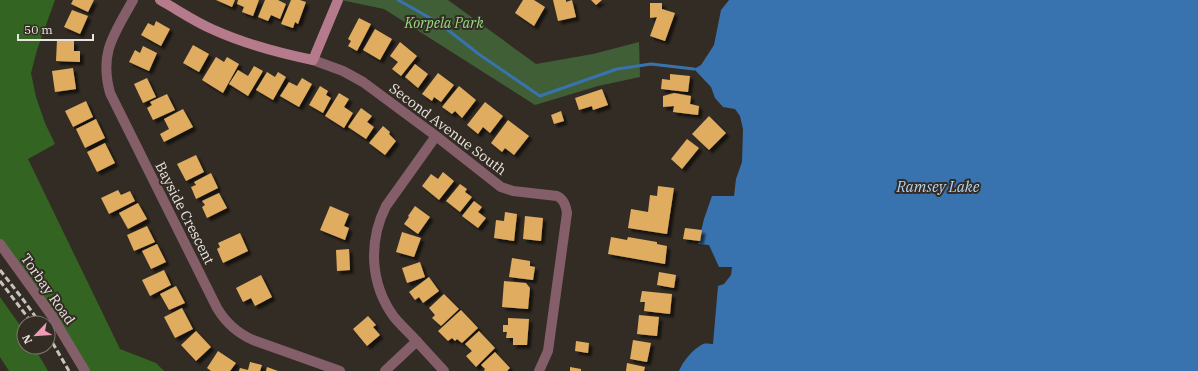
<svg xmlns="http://www.w3.org/2000/svg" width="1198" height="371" font-family="'IBM Plex Serif',serif">
<style>
.green{fill:#405f36}
.forest{fill:#336421}
.water{fill:#3873af}
.lines{fill:none;stroke-linecap:round;stroke-linejoin:round}
.stream{stroke:#3873af;stroke-width:3}
.building{fill:#e0ad60;filter:url(#shadow)}
.street{stroke:#845f6a;stroke-width:10}
.secondary{stroke:#b57a8b;stroke-width:10}
.rail{stroke:#c8c3bd;stroke-width:3;stroke-dasharray:6 3;stroke-linecap:butt}
.labels{text-anchor:middle;dominant-baseline:central;stroke-width:4;stroke-linejoin:round;paint-order:stroke}
.park-label{font-size:14px;font-style:italic;fill:#97dc80;stroke:#332c24}
.street-label{font-size:14px;fill:#eae5e0;stroke:#332c24}
.water-label{font-size:15px;font-style:italic;fill:#b5d4f5;stroke:#332c24}
</style>
<defs>
<filter id="shadow"><feDropShadow dx="3.5" dy="3.5" stdDeviation="1" flood-color="#0009"/></filter>
</defs>
<rect width="100%" height="100%" fill="#332c24"/>
<!-- green -->
<path class="green" d="M 341,0 L 448,0 L 536,64 L 593,54 L 639,42 L 640,77 L 598,86 L 535,105 L 384,9 Z"/>
<!-- forest -->
<path class="forest" d="M 0,0 L 55,0 L 37,50 L 31,73 L 36,97 L 45,123 L 55,144 L 28,159 L 120,349 L 156,363 L 164,371 L 84,371 L 0,245 Z
M 0,297 L 24,331 L 24,347 L 34,347 L 48,371 L 9,371 L 0,357 Z"/>
<!-- water -->
<path class="water" d="M 729,0 L 1198,0 L 1198,371 L 679,371 C 683,361 693,349 703,344 C 706,343 710,344 713,344 L 718,286 L 724,284 L 731,275 L 732,267 L 719,267 L 709,245 L 698,244 L 704,219 L 712,196 L 734,196 L 736,179 L 742,162 L 743,129 L 740,116 L 735,109 L 723,107 L 715,98 L 711,87 L 694,69 L 701,65 L 714,45 L 721,10 Z"/>
<g class="lines">
<!-- stream -->
<path class="stream" d="M 398,0 L 439,23 L 480,55 L 540,96 L 617,69 L 631,67 L 651,64 L 694,69"/>
</g>
<!-- building -->
<path class="building" d="M 73,0 L 94,0 L 88,12 L 71,4 Z
M 216,0 L 235,0 L 232,7 Z
M 238,0 L 259,0 L 253,16 L 242,12 L 244,7 L 237,4 Z
M 265,0 L 278,0 L 286,4 L 280,19 L 271,15 L 268,21 L 258,17 Z
M 291,0 L 300,0 L 306,2 L 298,24 L 295,22 L 293,28 L 281,24 Z
M 523,0 L 534,0 L 545,7 L 534,26 L 515,13 Z
M 553,0 L 566,0 L 566,2 L 572,0 L 576,17 L 558,21 Z
M 591,0 L 602,0 L 596,5 Z
M 650,3 L 662,3 L 662,9 L 675,13 L 665,41 L 650,36 L 657,17 L 650,18 Z
M 72,10 L 88,16 L 80,34 L 64,27 Z
M 359,18 L 371,24 L 357,51 L 348,46 L 351,41 L 348,39 Z
M 156,21 L 170,29 L 161,46 L 141,35 L 148,23 L 154,26 Z
M 375,29 L 392,39 L 380,60 L 363,50 Z
M 57,40 L 74,41 L 74,51 L 80,51 L 80,62 L 56,61 Z
M 400,42 L 417,56 L 401,76 L 392,69 L 398,62 L 390,56 Z
M 193,45 L 209,54 L 199,72 L 183,63 Z
M 143,46 L 157,53 L 149,71 L 129,62 L 135,50 L 140,53 Z
M 216,57 L 224,62 L 227,57 L 239,64 L 223,93 L 202,80 Z
M 415,64 L 428,74 L 418,88 L 405,77 Z
M 254,66 L 263,71 L 248,96 L 229,84 L 238,70 L 248,76 Z
M 73,68 L 76,89 L 55,92 L 52,71 Z
M 267,72 L 275,77 L 278,72 L 286,77 L 273,100 L 256,90 Z
M 438,73 L 454,85 L 441,102 L 434,97 L 432,101 L 422,94 Z
M 670,74 L 690,76 L 688,92 L 661,89 L 662,79 L 670,80 Z
M 147,78 L 156,97 L 143,103 L 134,84 Z
M 302,78 L 312,84 L 299,107 L 280,96 L 289,82 L 297,86 Z
M 320,86 L 328,91 L 326,95 L 331,98 L 323,113 L 309,105 Z
M 459,86 L 476,100 L 462,118 L 455,111 L 452,114 L 442,107 Z
M 602,89 L 608,105 L 593,110 L 592,106 L 579,110 L 575,98 Z
M 339,93 L 349,99 L 344,107 L 353,113 L 344,128 L 325,116 Z
M 674,93 L 691,96 L 690,104 L 699,106 L 698,115 L 673,112 L 674,106 L 663,107 L 663,96 Z
M 167,94 L 175,110 L 153,120 L 147,108 L 152,105 L 150,102 Z
M 86,101 L 93,117 L 73,127 L 65,111 Z
M 485,102 L 503,116 L 490,133 L 483,127 L 478,134 L 467,125 Z
M 361,108 L 372,116 L 367,122 L 374,127 L 366,139 L 348,127 Z
M 183,109 L 193,127 L 164,142 L 160,134 L 169,129 L 164,119 Z
M 561,111 L 564,121 L 554,124 L 551,115 Z
M 709,116 L 726,133 L 709,150 L 692,134 Z
M 96,119 L 105,138 L 85,148 L 76,129 Z
M 508,120 L 529,136 L 514,155 L 505,148 L 502,152 L 491,143 Z
M 383,126 L 390,132 L 389,134 L 396,141 L 385,155 L 369,143 Z
M 687,139 L 699,148 L 682,169 L 671,159 Z
M 105,143 L 115,163 L 97,172 L 87,152 Z
M 196,155 L 204,172 L 186,181 L 177,164 Z
M 443,172 L 454,181 L 439,200 L 422,186 L 431,174 L 438,179 Z
M 211,173 L 218,188 L 196,199 L 191,187 L 196,185 L 194,182 Z
M 460,184 L 467,189 L 465,192 L 472,197 L 460,212 L 446,201 Z
M 658,186 L 674,188 L 667,234 L 628,228 L 631,209 L 648,212 L 650,195 L 657,196 Z
M 118,190 L 121,195 L 130,191 L 135,201 L 109,214 L 101,198 Z
M 219,193 L 227,208 L 207,218 L 202,207 L 205,205 L 202,201 Z
M 474,201 L 482,207 L 478,212 L 486,218 L 478,228 L 462,216 Z
M 138,203 L 147,219 L 128,229 L 119,213 Z
M 330,206 L 349,214 L 344,226 L 349,228 L 345,240 L 320,230 Z
M 415,206 L 430,217 L 418,234 L 404,224 L 409,217 L 408,216 Z
M 505,212 L 517,214 L 514,241 L 494,238 L 496,220 L 504,221 Z
M 525,216 L 543,218 L 541,241 L 523,239 Z
M 147,226 L 155,242 L 134,251 L 127,235 Z
M 685,228 L 702,230 L 700,241 L 683,239 Z
M 402,232 L 421,238 L 414,257 L 396,252 Z
M 240,233 L 248,251 L 223,263 L 217,249 L 220,247 L 218,243 Z
M 611,237 L 627,240 L 628,237 L 657,242 L 657,244 L 667,246 L 665,264 L 608,254 Z
M 157,244 L 166,262 L 151,269 L 142,251 Z
M 349,249 L 350,270 L 337,271 L 336,250 Z
M 512,258 L 530,261 L 530,266 L 535,267 L 533,280 L 509,277 Z
M 420,262 L 425,277 L 407,283 L 402,268 Z
M 164,270 L 171,285 L 150,296 L 142,280 Z
M 659,272 L 676,275 L 674,288 L 657,285 Z
M 261,275 L 272,297 L 255,306 L 251,298 L 243,302 L 236,288 Z
M 429,277 L 439,291 L 423,303 L 419,297 L 415,300 L 409,292 Z
M 504,281 L 526,283 L 530,288 L 528,309 L 502,307 Z
M 176,286 L 185,303 L 169,310 L 160,294 Z
M 642,291 L 672,294 L 670,314 L 644,311 L 645,302 L 640,302 Z
M 444,294 L 459,309 L 441,326 L 432,318 L 435,315 L 429,308 Z
M 182,308 L 193,329 L 175,338 L 164,317 Z
M 461,310 L 478,328 L 462,343 L 457,339 L 455,341 L 452,338 L 448,341 L 438,331 Z
M 639,315 L 659,317 L 657,336 L 637,334 Z
M 368,316 L 376,325 L 373,327 L 380,335 L 367,346 L 353,329 Z
M 508,318 L 529,319 L 527,345 L 513,345 L 513,338 L 506,338 L 507,332 L 503,332 L 503,325 L 508,325 Z
M 196,331 L 211,347 L 196,361 L 181,345 Z
M 479,331 L 495,348 L 476,367 L 466,356 L 472,351 L 465,344 Z
M 633,340 L 651,343 L 647,362 L 630,359 Z
M 576,341 L 589,343 L 588,353 L 575,351 Z
M 218,351 L 236,363 L 230,371 L 211,371 L 207,368 Z
M 495,352 L 510,368 L 507,371 L 484,371 L 485,369 L 481,365 Z
M 250,362 L 262,365 L 260,371 L 239,371 L 240,368 L 248,370 Z
M 627,363 L 645,367 L 644,371 L 626,371 Z
M 267,367 L 278,371 L 266,371 Z
M 570,367 L 581,369 L 581,371 L 570,371 Z"/>
<g class="lines">
<!-- street -->
<path class="street" d="M 133,0 C 114,35 99,52 110,93 L 217,308 C 226,323 237,333 253,340 L 340,371
M 313,60 L 343,71 L 363,82 L 436,136 L 501,187 L 513,191 L 557,196 C 564,199 566,206 567,213 L 548,351 L 539,371
M 436,136 L 386,206 C 368,242 370,284 394,317 C 399,323 405,329 411,335 C 422,347 433,359 444,371
M 0,244 L 52,316 L 85,371
M 385,371 L 417,341"/>
<!-- secondary -->
<path class="secondary" d="M 160,0 C 178,10 195,22 214,30 C 245,44 279,53 313,60 L 338,0"/>
<!-- rail -->
<path class="rail" d="M 0,270 L 22,298 L 40,323
M 0,281 L 32,323
M 48,335 L 69,371"/>
</g>
<g class="labels">
<!-- park labels -->
<g class="park-label">
<text x="444" y="23">Korpela Park</text>
</g>
<!-- street labels -->
<g class="street-label">
<text transform="translate(448 129) rotate(37)">Second Avenue South</text>
<text transform="translate(185 213) rotate(63)">Bayside Crescent</text>
<text transform="translate(48 289) rotate(55)">Torbay Road</text>
</g>
<!-- water labels -->
<g class="water-label">
<text x="938" y="186">Ramsey Lake</text>
</g>
</g>
<!-- north arrow -->
<g transform="translate(36 335) rotate(245)"><circle r="19" fill="#332c24" stroke="#7c766f"/>
<path d="M0-3L7 15L0 10L-7 15Z" fill="#ef9ab7"/>
<text y="-6" font-size="11" font-weight="bold" text-anchor="middle" fill="#eae5e0">N</text>
</g>
<!-- scale -->
<path d="M18 34v6h75v-6" fill="none" stroke="#eae5e0" stroke-width="2"/>
<text x="24" y="34" font-size="12" fill="#eae5e0" stroke="#332c24" stroke-width="3" paint-order="stroke">50 m</text>
</svg>
